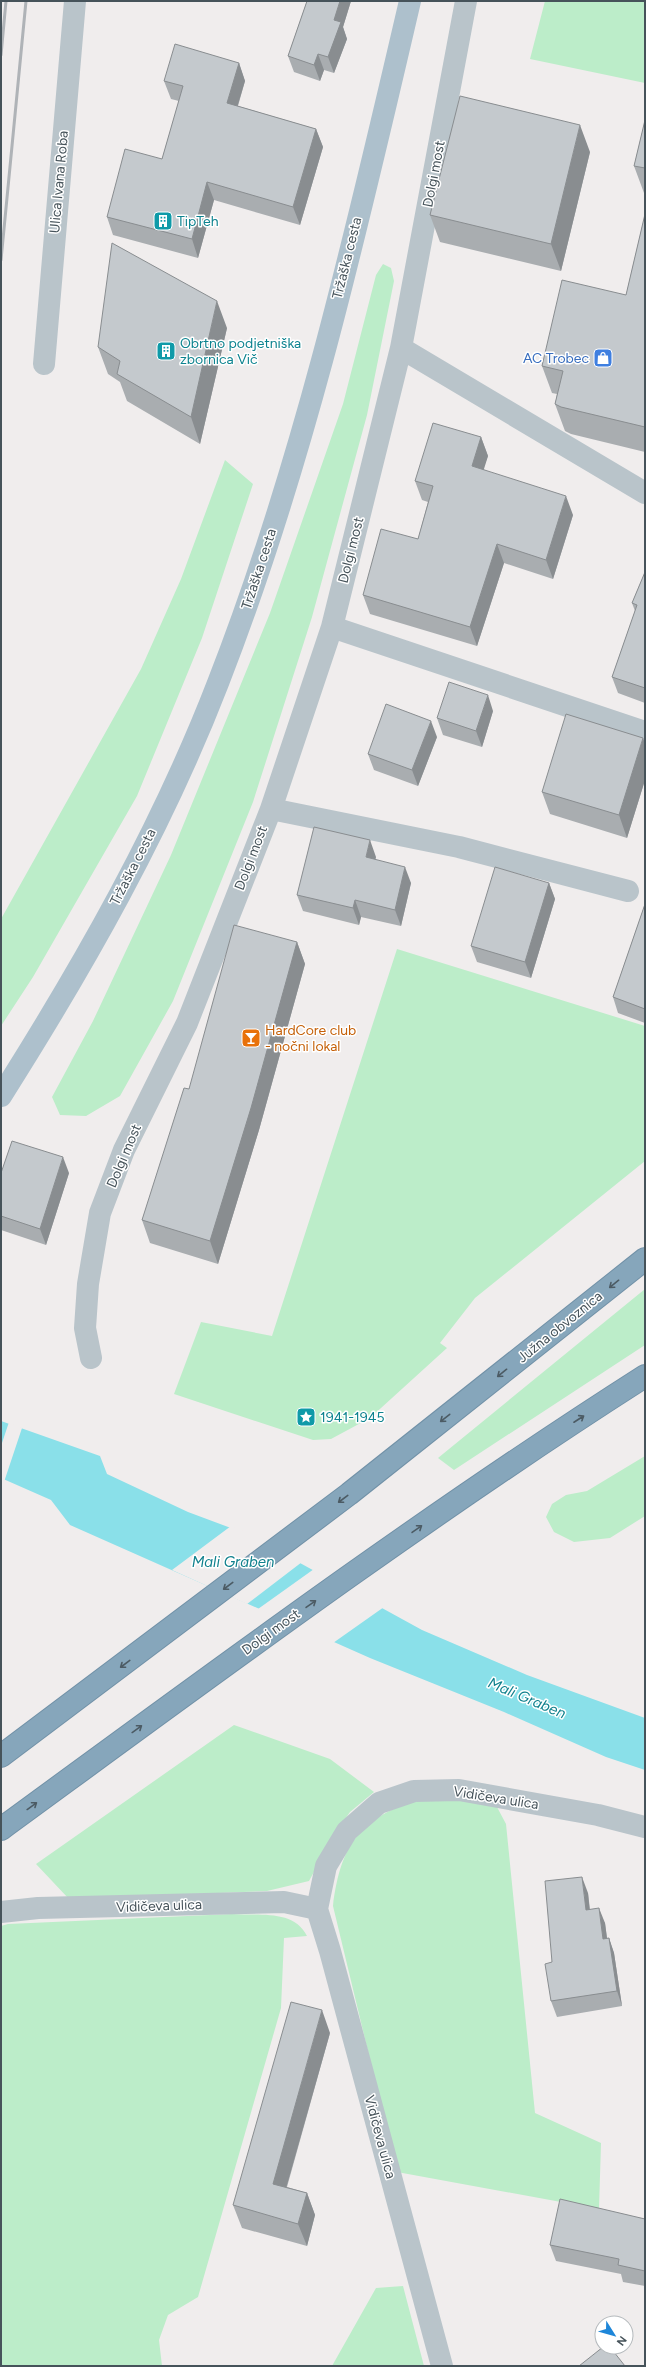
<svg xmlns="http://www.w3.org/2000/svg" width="646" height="2367" font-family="Figtree,sans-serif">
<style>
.green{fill:#bcedc9}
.water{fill:#8ae0e9}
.pier{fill:#f0eded}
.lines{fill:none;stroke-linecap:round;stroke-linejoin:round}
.highway-casing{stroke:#7191a7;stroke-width:24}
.minor{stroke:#b9c4ca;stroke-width:22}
.major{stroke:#adc0cc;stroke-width:22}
.highway{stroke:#86a6bb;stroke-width:22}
.rail{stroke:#afb3b7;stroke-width:3}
.wall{fill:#a9adb0}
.shaded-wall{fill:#898d90}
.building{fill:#c4c9cd;stroke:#898d90}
.oneway{stroke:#4c5b64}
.labels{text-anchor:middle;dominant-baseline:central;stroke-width:3;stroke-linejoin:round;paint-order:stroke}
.street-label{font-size:14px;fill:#46535a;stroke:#fff}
.culture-label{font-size:14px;fill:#0d838f;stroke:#fff;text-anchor:start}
.shop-label{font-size:14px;fill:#366cbe;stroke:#fff;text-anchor:end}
.food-label{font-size:14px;fill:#c56008;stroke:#fff;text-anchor:start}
.water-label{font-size:15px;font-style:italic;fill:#10818d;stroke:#fff}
</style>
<rect width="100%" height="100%" fill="#f0eded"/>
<!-- green -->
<path class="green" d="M 545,1 L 645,1 L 645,83 L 530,59 Z
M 383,264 L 391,268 L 394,281 L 367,415 L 312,617 L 253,802 L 173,1001 L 120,1096 L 86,1116 L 60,1115 L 52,1097 L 93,1021 L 171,855 L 270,613 L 343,404 L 376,275 Z
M 225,460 L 253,484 L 202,638 L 137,796 L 33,977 L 1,1026 L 1,919 L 141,669 L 181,579 Z
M 397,949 L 645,1026 L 645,1161 L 475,1298 L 440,1343 L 447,1348 L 370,1418 L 331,1439 L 313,1440 L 174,1394 L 201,1322 L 272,1336 Z
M 645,1289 L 645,1345 L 454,1470 L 438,1458 Z
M 645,1456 L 645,1516 L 610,1538 L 574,1542 L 554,1532 L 546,1517 L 552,1504 L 566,1495 L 587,1491 Z
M 234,1725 L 330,1759 L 374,1792 L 350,1812 L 336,1832 L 309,1881 L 267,1891 L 69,1899 L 36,1864 Z
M 424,1799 L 457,1800 L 497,1807 L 506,1824 L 535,2113 L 601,2143 L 599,2209 L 397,2172 L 333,1906 C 341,1842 362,1815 424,1799 Z
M 232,1914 C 258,1916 294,1909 307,1936 L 284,1938 L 281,2008 L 198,2297 L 168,2315 L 159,2340 L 162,2366 L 1,2366 L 1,1926 L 8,1924 Z
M 403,2286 L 424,2366 L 332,2366 L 376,2288 Z"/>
<!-- water -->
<path class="water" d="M 1,1421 L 100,1456 L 107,1474 L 188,1512 L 247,1534 L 422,1630 L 527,1675 L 645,1718 L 645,1770 L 606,1757 L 504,1712 L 370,1658 L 70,1525 L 51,1500 L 1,1478 Z"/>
<!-- pier -->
<path class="pier" d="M 9,1422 L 22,1428 L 4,1482 L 1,1480 L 1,1446 Z
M 231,1526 L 247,1532 L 302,1562 L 247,1604 L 172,1570 Z
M 314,1569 L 384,1607 L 333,1643 L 258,1609 Z"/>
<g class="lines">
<!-- highway casing -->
<g class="highway-casing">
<path id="highway" d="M 1,1756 L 349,1494 L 645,1259
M 1,1829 C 213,1674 424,1517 645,1376"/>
</g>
<!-- minor -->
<path class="minor" d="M 466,1 L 401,348 L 645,493
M 44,364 L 75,1
M 332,627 L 645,732
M 271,809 L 459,847 L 628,891
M 91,1358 L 85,1328 L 88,1284 L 100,1213 L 124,1150 L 187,1023 L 271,809 L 332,627 L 401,348
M 1,1912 L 38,1908 L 284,1902 L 317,1909
M 442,2366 L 330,1951 L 317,1909 L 326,1866 L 347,1831 L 379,1803 L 414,1791 L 459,1790 L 598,1815 L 645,1827"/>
<!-- major -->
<path class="major" d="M 1,1096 C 84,965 162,828 218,683 C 303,466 357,228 410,1"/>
<!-- highway -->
<use href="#highway" class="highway"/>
<!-- rail -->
<path class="rail" d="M 1,55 L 6,1
M 1,260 L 26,1"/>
</g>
<!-- wall -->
<path class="wall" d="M 307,1 L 351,1 L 343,27 L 347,39 L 334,73 L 324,70 L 320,81 L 294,72 L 288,56 Z
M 239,63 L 245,81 L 238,106 L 316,129 L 323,147 L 300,225 L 214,200 L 198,258 L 113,235 L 107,217 L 162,159 L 179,101 L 171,99 L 164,81 Z
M 645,120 L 645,193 L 644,193 L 634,166 Z
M 590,152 L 561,271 L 440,242 L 430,215 Z
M 645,214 L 645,452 L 571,434 L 565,431 L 555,404 L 557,394 L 552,393 L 542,366 L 626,295 Z
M 227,328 L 200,444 L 127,401 L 120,382 L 108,374 L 98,347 Z
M 481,437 L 488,456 L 483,469 L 573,515 L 553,579 L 504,563 L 477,646 L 370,614 L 363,595 L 418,539 L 428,502 L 422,500 L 415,481 Z
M 645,572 L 645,703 L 618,693 L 612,677 L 635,611 L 632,603 Z
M 493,711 L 482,747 L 443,735 L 437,718 Z
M 437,737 L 418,786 L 374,770 L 368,754 Z
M 645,743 L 645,780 L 627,838 L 550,814 L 542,792 Z
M 376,857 L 375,859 L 411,883 L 401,926 L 361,917 L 359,925 L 303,911 L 297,895 Z
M 549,883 L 555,899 L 531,978 L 477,962 L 471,946 Z
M 645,904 L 645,1023 L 618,1013 L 613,997 Z
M 297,942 L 305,964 L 259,1130 L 218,1264 L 150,1243 L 142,1220 L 189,1089 Z
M 1,1173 L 69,1173 L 46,1245 L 1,1230 Z
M 588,1893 L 590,1909 L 605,1923 L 607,1938 L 609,1938 L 614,1953 L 622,2006 L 557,2017 L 551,2001 L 552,1962 Z
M 330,2033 L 287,2187 L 307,2193 L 315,2215 L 307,2246 L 242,2228 L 233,2205 Z
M 645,2219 L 645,2286 L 623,2282 L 621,2274 L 556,2261 L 550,2245 Z"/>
<!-- shaded-wall -->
<path class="shaded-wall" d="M 340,1 L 351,1 L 343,27 L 347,39 L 334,73 L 328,57 L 334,20 Z
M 318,54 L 324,70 L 320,81 L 314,65 Z
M 239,63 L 245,81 L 233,121 L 227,103 Z
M 580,125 L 590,152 L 561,271 L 551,244 Z
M 316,129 L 323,147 L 300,225 L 293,207 Z
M 207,182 L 214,200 L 198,258 L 192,239 Z
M 217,301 L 227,328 L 200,444 L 191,417 Z
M 481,437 L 488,456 L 479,485 L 472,466 Z
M 566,496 L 573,515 L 553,579 L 546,560 Z
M 497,544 L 504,563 L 477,646 L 470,627 Z
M 488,695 L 493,711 L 482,747 L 476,731 Z
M 431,721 L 437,737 L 418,786 L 412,770 Z
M 643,738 L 645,743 L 645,780 L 627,838 L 619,815 Z
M 370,840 L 376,857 L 372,874 L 366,857 Z
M 405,867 L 411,883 L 401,926 L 395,910 Z
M 549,883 L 555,899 L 531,978 L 525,962 Z
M 355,900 L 361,917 L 359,925 L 353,908 Z
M 297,942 L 305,964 L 259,1130 L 218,1264 L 210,1241 Z
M 63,1157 L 69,1173 L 46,1245 L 40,1229 Z
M 582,1877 L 588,1893 L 591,1925 L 586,1910 Z
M 599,1908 L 605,1923 L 609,1954 L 603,1939 Z
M 609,1938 L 614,1953 L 622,2006 L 617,1991 Z
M 322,2010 L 330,2033 L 281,2206 L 273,2184 Z
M 307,2193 L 315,2215 L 307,2246 L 298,2224 Z"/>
<!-- building -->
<path class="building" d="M 307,1 L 340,1 L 334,20 L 341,22 L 328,57 L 318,54 L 314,65 L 288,56 Z
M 175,44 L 239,63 L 227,103 L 316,129 L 293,207 L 207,182 L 192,239 L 107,217 L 125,149 L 162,159 L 183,86 L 164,81 Z
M 460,96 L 580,125 L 551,244 L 430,215 Z
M 645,120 L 645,168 L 634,166 Z
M 645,214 L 645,427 L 561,407 L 555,404 L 563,371 L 542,366 L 562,280 L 626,295 Z
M 112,243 L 217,301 L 191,417 L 117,374 L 120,361 L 98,347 Z
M 433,423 L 481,437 L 472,466 L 566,496 L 546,560 L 497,544 L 470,627 L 363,595 L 381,529 L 418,539 L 433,486 L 415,481 Z
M 645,572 L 645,688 L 612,677 L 637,605 L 632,603 Z
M 449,682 L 488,695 L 476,731 L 437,718 Z
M 386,704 L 431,721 L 412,770 L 368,754 Z
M 566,714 L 643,738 L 619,815 L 542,792 Z
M 314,827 L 370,840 L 366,857 L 405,867 L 395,910 L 355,900 L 353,908 L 297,895 Z
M 495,867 L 549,883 L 525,962 L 471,946 Z
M 645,904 L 645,1009 L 613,997 Z
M 234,925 L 297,942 L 251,1108 L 210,1241 L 142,1220 L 184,1088 L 189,1089 Z
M 12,1141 L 63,1157 L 40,1229 L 1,1216 L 1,1173 Z
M 582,1877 L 586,1910 L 599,1908 L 603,1939 L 609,1938 L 617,1991 L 551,2001 L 545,1964 L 552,1962 L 545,1881 Z
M 291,2002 L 322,2010 L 273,2184 L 307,2193 L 298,2224 L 233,2205 Z
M 560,2199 L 645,2219 L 645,2271 L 618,2265 L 619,2259 L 550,2245 Z
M 603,2347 L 610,2347 L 625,2366 L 579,2366 Z"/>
<!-- one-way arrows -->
<defs><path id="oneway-shaft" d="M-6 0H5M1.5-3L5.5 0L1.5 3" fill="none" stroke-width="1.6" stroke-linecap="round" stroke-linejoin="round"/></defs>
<g class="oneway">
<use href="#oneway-shaft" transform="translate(614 1284) rotate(141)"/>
<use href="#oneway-shaft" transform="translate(502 1373) rotate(141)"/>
<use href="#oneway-shaft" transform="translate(445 1418) rotate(142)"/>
<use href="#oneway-shaft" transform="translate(579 1419) rotate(-33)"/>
<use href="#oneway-shaft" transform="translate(343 1499) rotate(143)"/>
<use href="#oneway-shaft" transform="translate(417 1529) rotate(-35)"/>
<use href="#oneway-shaft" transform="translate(228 1586) rotate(143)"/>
<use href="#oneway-shaft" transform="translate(311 1604) rotate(-35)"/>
<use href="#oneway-shaft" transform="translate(125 1664) rotate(143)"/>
<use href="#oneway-shaft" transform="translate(137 1729) rotate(-36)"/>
<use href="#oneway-shaft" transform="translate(32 1806) rotate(-36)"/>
</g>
<!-- icons -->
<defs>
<g id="building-square" transform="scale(1)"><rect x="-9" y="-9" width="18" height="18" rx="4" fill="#0f9aa8" stroke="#fff"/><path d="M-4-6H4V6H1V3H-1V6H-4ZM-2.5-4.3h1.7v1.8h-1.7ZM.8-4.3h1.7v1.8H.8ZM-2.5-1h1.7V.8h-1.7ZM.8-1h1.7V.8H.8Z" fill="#fff"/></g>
<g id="shop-square" transform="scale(1)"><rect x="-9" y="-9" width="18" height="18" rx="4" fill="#3f7fe0" stroke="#fff"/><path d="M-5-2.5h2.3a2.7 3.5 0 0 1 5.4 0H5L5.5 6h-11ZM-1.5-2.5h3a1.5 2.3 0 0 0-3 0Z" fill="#fff"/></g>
<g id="bar-square" transform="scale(1)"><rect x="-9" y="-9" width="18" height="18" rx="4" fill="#e8710a" stroke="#fff"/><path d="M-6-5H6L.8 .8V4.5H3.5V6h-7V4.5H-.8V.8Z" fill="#fff"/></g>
<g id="sight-square" transform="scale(1)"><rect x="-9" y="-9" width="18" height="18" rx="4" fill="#0f9aa8" stroke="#fff"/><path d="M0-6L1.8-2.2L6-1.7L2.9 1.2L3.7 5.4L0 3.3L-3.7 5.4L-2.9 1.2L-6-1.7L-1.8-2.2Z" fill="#fff"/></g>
</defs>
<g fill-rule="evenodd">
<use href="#building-square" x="163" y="221"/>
<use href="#building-square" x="166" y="351"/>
<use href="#shop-square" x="603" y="358"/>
<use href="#bar-square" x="251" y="1038"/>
<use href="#sight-square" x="306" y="1417"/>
</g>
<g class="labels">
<!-- street labels -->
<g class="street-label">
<text transform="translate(434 174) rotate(-79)">Dolgi most</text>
<text transform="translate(59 182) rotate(-85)">Ulica Ivana Roba</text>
<text transform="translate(347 258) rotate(-76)">Tržaška cesta</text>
<text transform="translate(351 550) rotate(-76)">Dolgi most</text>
<text transform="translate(259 569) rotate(-72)">Tržaška cesta</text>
<text transform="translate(251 858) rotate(-69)">Dolgi most</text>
<text transform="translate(133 867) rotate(-63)">Tržaška cesta</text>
<text transform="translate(124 1156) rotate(-67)">Dolgi most</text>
<text transform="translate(560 1327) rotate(-39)">Južna obvoznica</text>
<text transform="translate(271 1632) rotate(-36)">Dolgi most</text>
<text transform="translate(496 1798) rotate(9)">Vidičeva ulica</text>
<text transform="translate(159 1906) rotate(-2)">Vidičeva ulica</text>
<text transform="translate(380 2137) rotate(75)">Vidičeva ulica</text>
</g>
<!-- culture labels -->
<g class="culture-label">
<text x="177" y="221">TipTeh</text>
<text x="180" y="343">Obrtno podjetniška<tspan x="180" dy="16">zbornica Vič</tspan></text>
<text x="320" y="1417">1941-1945</text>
</g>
<!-- shop labels -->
<g class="shop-label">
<text x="589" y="358">AC Trobec</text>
</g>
<!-- food labels -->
<g class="food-label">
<text x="265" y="1030">HardCore club<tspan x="265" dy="16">- nočni lokal</tspan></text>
</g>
<!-- water labels -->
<g class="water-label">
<text x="233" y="1562">Mali Graben</text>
<text transform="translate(527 1698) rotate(23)">Mali Graben</text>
</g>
</g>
<!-- border -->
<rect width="646" height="2367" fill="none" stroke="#46535a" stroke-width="4"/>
<!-- north arrow -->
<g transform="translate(614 2335) rotate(127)"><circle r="19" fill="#ffffff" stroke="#b5babd"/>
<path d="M0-3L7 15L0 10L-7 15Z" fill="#1e86d9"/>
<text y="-6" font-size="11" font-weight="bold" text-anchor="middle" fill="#46535a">N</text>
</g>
</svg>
